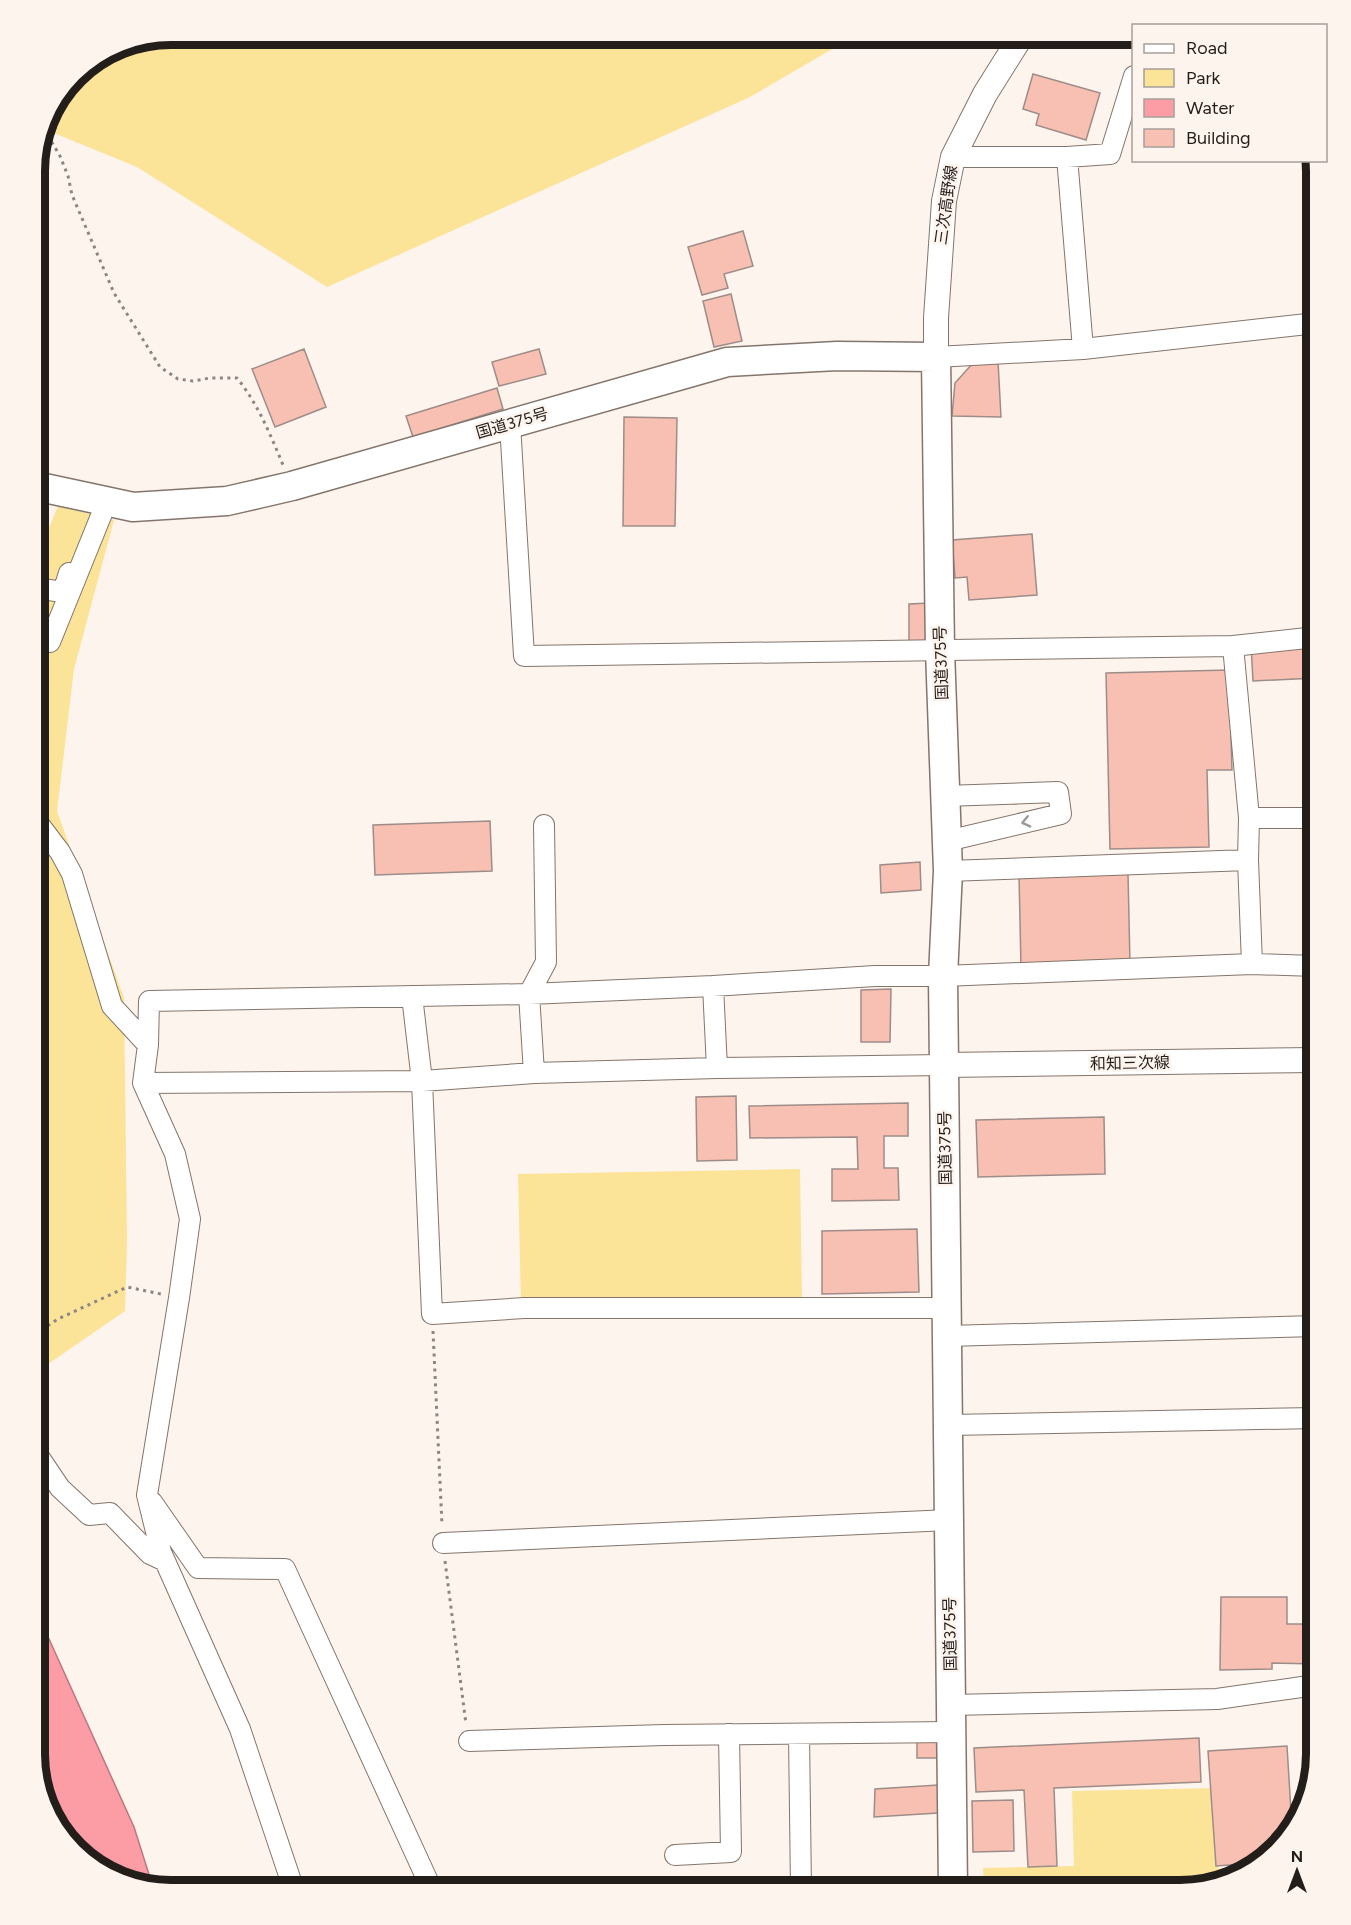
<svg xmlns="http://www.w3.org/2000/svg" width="1351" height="1925" font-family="Figtree,'Noto Sans JP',sans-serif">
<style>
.green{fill:#fbe398}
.water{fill:#fc9da6;stroke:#bb777c;stroke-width:1.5}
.building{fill:#f8c0b2;stroke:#9e8c88;stroke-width:1.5}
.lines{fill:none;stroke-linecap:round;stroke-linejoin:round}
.minor-casing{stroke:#83756c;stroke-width:22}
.major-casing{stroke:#83756c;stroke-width:26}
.highway-casing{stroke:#83756c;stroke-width:31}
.path{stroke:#8d8581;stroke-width:3;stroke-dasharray:3 4.5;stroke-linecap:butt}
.minor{stroke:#fff;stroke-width:20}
.major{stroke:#fff;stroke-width:24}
.highway{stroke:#fff;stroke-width:28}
.oneway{stroke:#9c9a98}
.labels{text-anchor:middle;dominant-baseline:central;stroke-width:5;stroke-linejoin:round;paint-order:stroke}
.street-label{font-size:16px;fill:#241e1b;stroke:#fef4ee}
.rim{fill:none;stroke:#241e1b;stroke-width:8}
</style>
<rect width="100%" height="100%" fill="#fef4ee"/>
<!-- green -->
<path class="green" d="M 171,35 L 856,35 L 750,97 L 327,287 L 137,167 L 44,129 L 48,111 L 81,69 L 119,45 Z
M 58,506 L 114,520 L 74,669 L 57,811 L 124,998 L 127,1240 L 125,1311 L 35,1373 L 35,555 L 38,555 Z
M 800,1169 L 802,1299 L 521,1304 L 518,1174 Z
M 1216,1788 L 1219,1880 L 1180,1890 L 984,1890 L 983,1868 L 1074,1866 L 1072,1791 Z"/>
<!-- water -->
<path class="water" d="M 35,1608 L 134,1827 L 153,1887 L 103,1872 L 53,1822 L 35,1754 Z"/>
<!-- building -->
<path class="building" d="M 1033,74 L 1100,93 L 1086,140 L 1036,125 L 1039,114 L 1023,109 Z
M 743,231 L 753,266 L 724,274 L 728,288 L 702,295 L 688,247 Z
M 731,294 L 742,341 L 714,347 L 703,301 Z
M 304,349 L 326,407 L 275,427 L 252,369 Z
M 539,349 L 546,374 L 499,386 L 492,362 Z
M 998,361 L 1001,417 L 952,416 L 955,383 L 973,363 Z
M 497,388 L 503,409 L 413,437 L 406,416 Z
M 624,417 L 677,418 L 675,526 L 623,526 Z
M 1032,534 L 1037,595 L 969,600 L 967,577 L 955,578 L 952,540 Z
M 930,603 L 930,644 L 909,644 L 909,604 Z
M 1316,642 L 1316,678 L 1253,681 L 1251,645 Z
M 1229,670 L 1232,770 L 1207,770 L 1209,847 L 1110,849 L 1106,673 Z
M 490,821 L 492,871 L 375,875 L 373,825 Z
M 920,862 L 921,890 L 881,893 L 880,865 Z
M 1128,874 L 1130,964 L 1021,967 L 1019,875 Z
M 891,989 L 890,1042 L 861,1042 L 861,990 Z
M 736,1096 L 737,1160 L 697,1161 L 696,1097 Z
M 908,1103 L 908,1136 L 884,1136 L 884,1168 L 898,1168 L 899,1200 L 832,1201 L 832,1169 L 858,1169 L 857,1137 L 750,1138 L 749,1106 Z
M 1104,1117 L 1105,1174 L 978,1177 L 976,1120 Z
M 917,1229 L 919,1292 L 822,1294 L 822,1231 Z
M 1221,1597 L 1287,1597 L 1287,1624 L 1316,1624 L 1316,1664 L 1272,1663 L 1272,1669 L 1220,1670 Z
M 1313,1714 L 1316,1714 L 1315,1760 Z
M 917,1734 L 938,1735 L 938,1758 L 917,1758 Z
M 1199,1738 L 1201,1782 L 1054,1788 L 1057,1866 L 1028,1867 L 1024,1790 L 976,1792 L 974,1748 Z
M 1287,1746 L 1292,1828 L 1257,1863 L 1216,1866 L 1208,1751 Z
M 938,1785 L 938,1813 L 874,1817 L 875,1789 Z
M 1013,1800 L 1014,1851 L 973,1852 L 972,1801 Z"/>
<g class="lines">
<!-- minor casing -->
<g class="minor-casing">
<path id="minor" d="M 953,157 L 1067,157 L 1110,154 L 1134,76
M 1067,157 L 1083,349
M 936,357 L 1083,349 L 1316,323
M 510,424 L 524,656 L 1233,646 L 1249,818 L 1248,860 L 948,871
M 35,588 L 63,592 L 69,573
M 35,636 L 50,642 L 107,501
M 1233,646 L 1316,637
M 945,796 L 1058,792 L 1061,814 L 947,841
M 1249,818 L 1316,818
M 35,819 L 60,852 L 72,874 L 112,1006 L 148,1045
M 1248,860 L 1252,964
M 713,986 L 717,1068
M 412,996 L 422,1081 L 432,1314 L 524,1308 L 947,1308
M 534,1073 L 529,994 L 546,962 L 544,825
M 143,1083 L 422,1081 L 534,1073 L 717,1068 L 944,1065
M 947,1336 L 1316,1326
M 948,1425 L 1316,1418
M 35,1451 L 60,1488 L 89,1515 L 110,1513 L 150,1554 L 165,1561
M 152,1502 L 198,1568 L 285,1569 L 432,1890
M 443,1543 L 949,1520
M 951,1705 L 1217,1699 L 1316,1685
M 799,1734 L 801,1890
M 469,1741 L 664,1735 L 951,1732
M 675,1855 L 731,1852 L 729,1734
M 294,1890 L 240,1729 L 161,1552 L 147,1495 L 179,1298 L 190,1219 L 175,1154 L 143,1083 L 148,1045 L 149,1001 L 529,994 L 713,986 L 875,976 L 943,976 L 1252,964 L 1316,966"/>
</g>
<!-- major casing -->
<g class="major-casing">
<path id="major" d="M 936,357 L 936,318 L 944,201 L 953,157 L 985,94 L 1022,35
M 944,1065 L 1316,1060"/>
</g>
<!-- highway casing -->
<g class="highway-casing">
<path id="highway" d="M 35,486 L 133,507 L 227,501 L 292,486 L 727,362 L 837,356 L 936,357 L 940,650 L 948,871 L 943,976 L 953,1890"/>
</g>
<!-- path -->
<path class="path" d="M 44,129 L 60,156 L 68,176 L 72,195 L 114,293 L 160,367 L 178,379 L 193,381 L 210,378 L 237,378 C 258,404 270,434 283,465
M 433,1331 L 442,1525
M 35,1334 L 58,1319 L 127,1287 L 161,1294
M 445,1561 L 466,1724"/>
<!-- minor -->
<use href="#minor" class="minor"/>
<!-- major -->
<use href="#major" class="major"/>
<!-- highway -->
<use href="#highway" class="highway"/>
</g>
<!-- one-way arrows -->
<defs><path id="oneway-chevron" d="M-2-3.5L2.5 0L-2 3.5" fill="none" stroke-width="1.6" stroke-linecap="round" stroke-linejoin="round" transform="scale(1.5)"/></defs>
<use class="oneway" href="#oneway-chevron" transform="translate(1026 822) rotate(167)"/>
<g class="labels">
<!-- street labels -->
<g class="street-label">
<text transform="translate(946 205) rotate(-82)">三次高野線</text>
<text transform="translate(512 423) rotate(-16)">国道375号</text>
<text transform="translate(941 663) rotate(-92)">国道375号</text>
<text transform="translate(1130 1063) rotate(-1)">和知三次線</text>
<text transform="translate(945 1148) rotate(-91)">国道375号</text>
<text transform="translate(950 1634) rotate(-91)">国道375号</text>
</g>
</g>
<!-- crop -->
<path d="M0 0H1351V1925H0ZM171 45H1180A126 126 0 0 1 1306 171V1754A126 126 0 0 1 1180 1880H171A126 126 0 0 1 45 1754V171A126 126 0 0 1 171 45Z" fill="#fef4ee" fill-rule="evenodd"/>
<path class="rim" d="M171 45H1180A126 126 0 0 1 1306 171V1754A126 126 0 0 1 1180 1880H171A126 126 0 0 1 45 1754V171A126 126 0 0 1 171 45Z"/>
<!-- legend -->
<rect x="1132" y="24" width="195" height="138" fill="#fef4ee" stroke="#a79e9a" stroke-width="1.5"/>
<rect x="1144" y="44" width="30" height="9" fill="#ffffff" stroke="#a79e9a" stroke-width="1.5"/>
<text x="1186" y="54" font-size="18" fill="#241e1b">Road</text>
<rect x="1144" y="69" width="30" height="18" fill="#fbe398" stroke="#a79e9a" stroke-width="1.5"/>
<text x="1186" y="84" font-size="18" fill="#241e1b">Park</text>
<rect x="1144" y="99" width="30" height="18" fill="#fc9da6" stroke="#a79e9a" stroke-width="1.5"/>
<text x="1186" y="114" font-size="18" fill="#241e1b">Water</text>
<rect x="1144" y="129" width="30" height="18" fill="#f8c0b2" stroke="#a79e9a" stroke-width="1.5"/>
<text x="1186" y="144" font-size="18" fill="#241e1b">Building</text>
<!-- north arrow -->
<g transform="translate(1297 1871)" stroke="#fef4ee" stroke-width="4.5" paint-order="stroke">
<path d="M0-4.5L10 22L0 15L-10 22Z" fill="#241e1b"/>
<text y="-9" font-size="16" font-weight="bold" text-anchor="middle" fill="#241e1b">N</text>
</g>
</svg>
